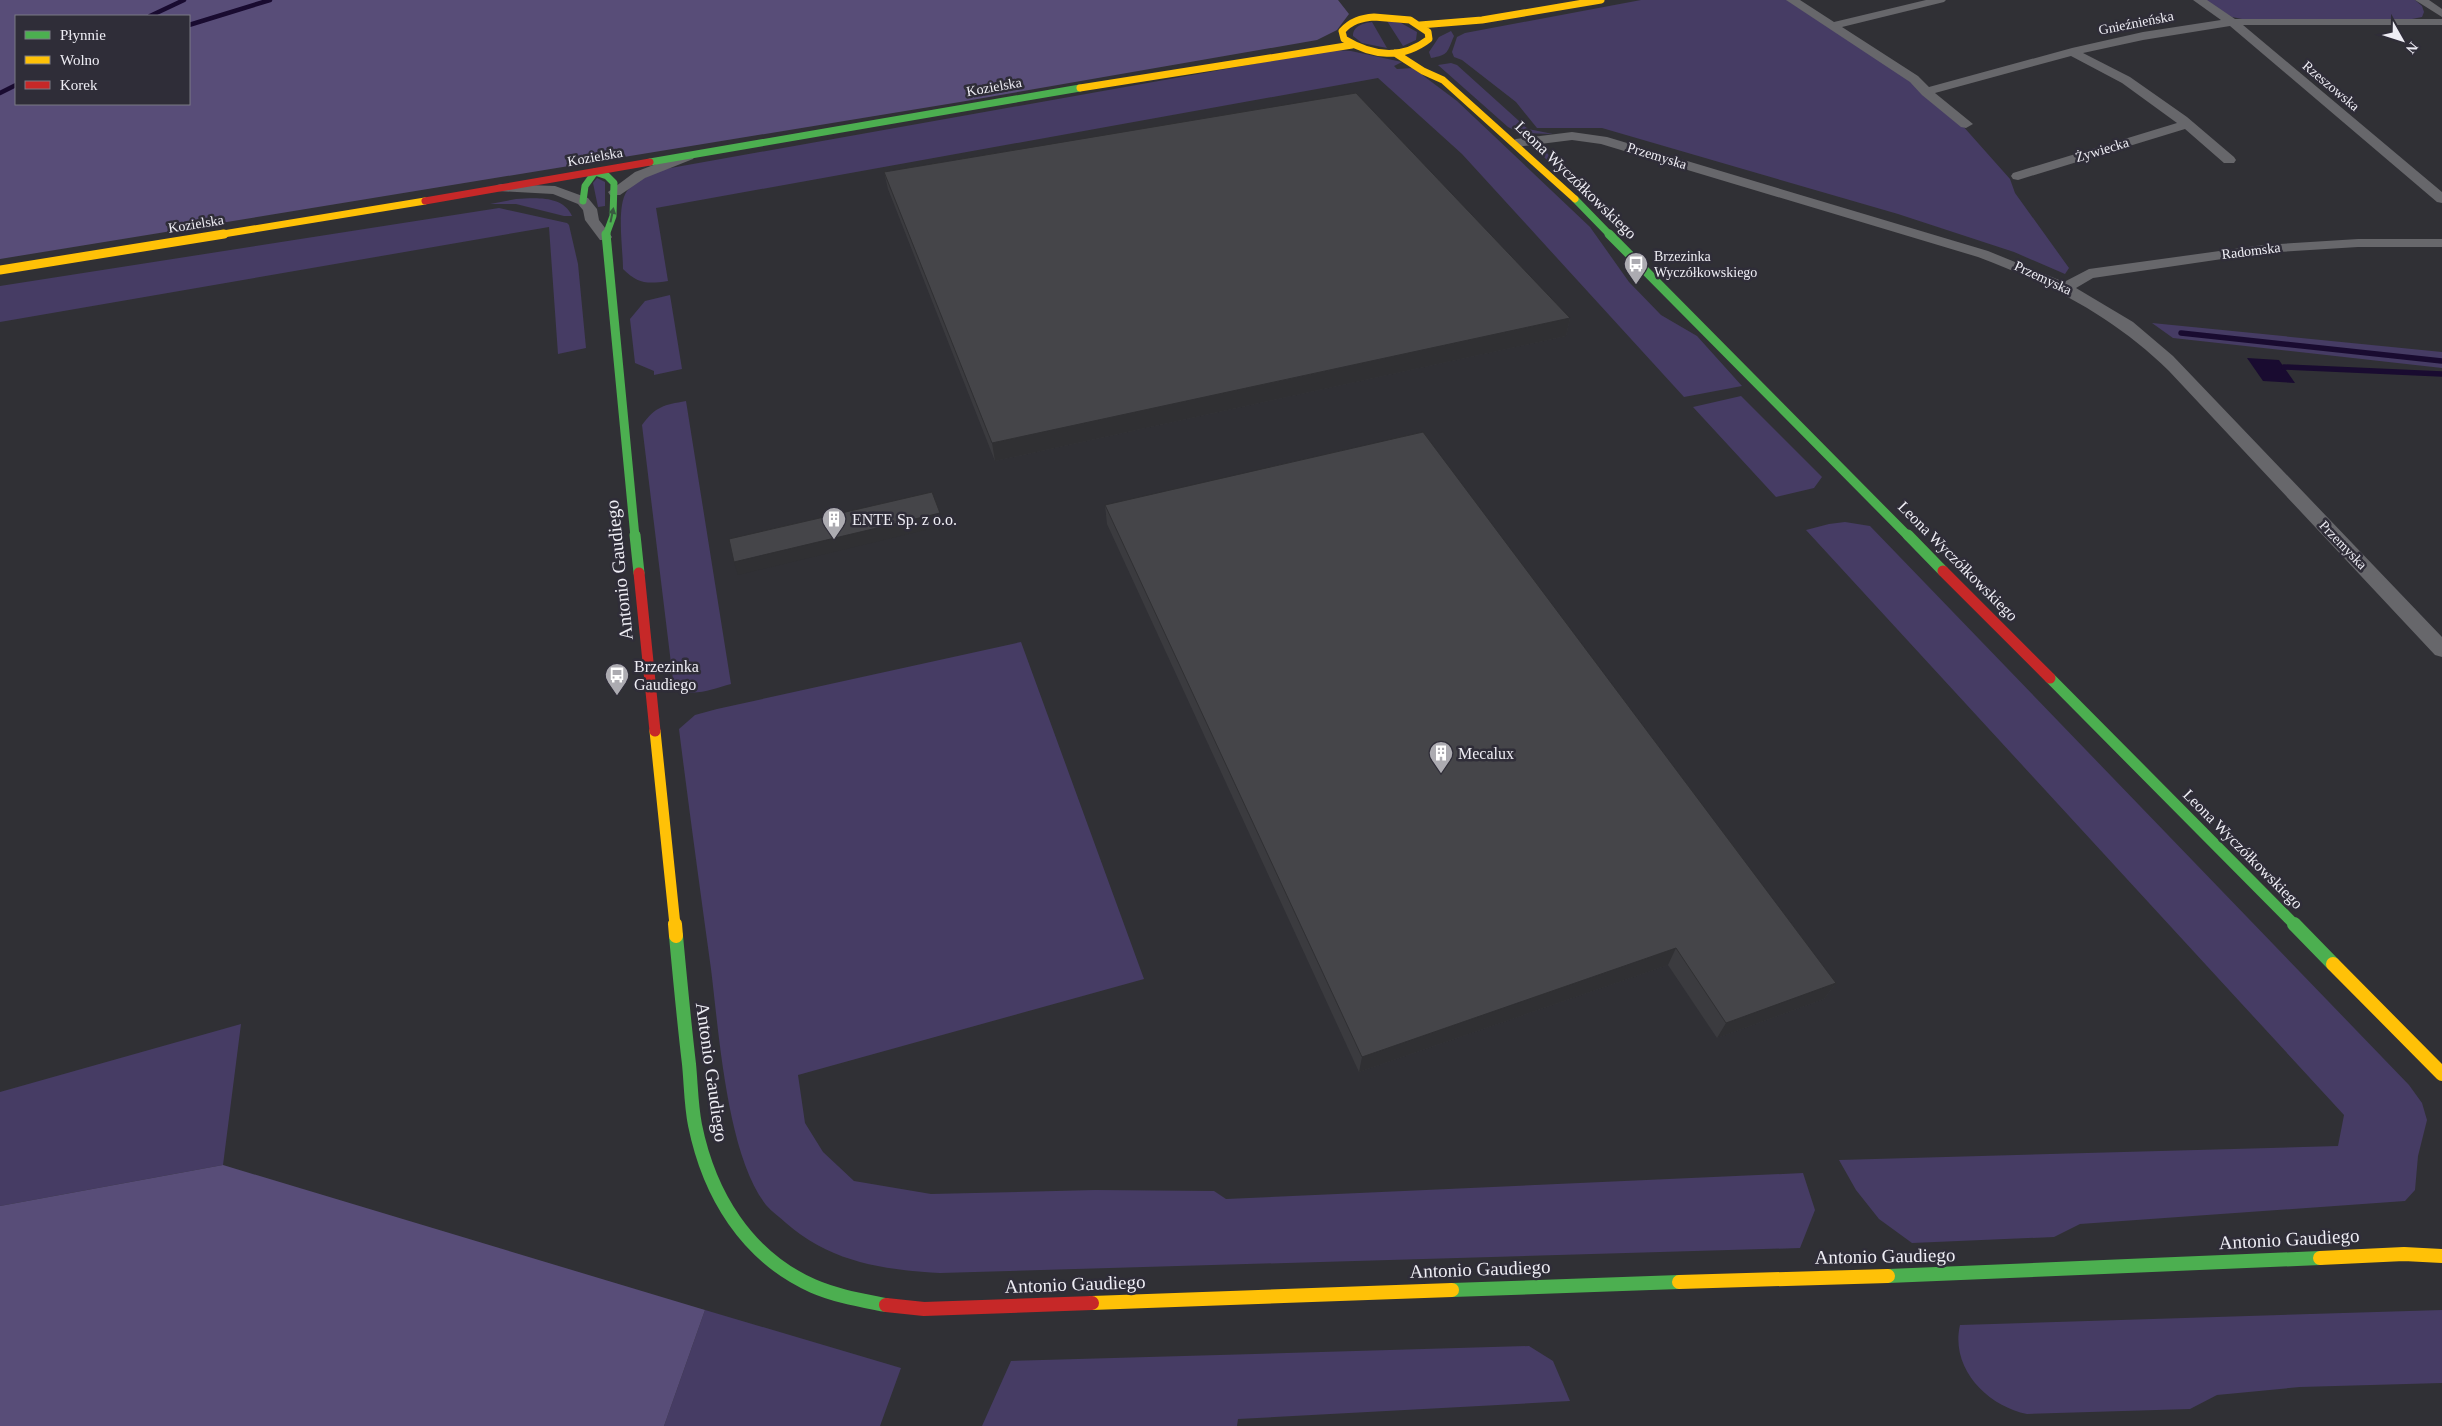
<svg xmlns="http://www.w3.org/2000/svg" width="2442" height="1426" font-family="'Times New Roman',serif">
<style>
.green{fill:#463c64}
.forest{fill:#584d78;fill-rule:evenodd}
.water{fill:#190b30}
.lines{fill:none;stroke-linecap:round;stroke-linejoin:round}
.stream-far1{stroke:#190b30;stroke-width:4.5}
.stream{stroke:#190b30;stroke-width:5.5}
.street{fill:#67676b;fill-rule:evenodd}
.fast-far3{stroke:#4caf50;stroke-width:7}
.fast-far2{stroke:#4caf50;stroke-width:9}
.fast-far1{stroke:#4caf50;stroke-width:11}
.fast{stroke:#4caf50;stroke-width:14}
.slow-far3{stroke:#ffc107;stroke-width:7}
.slow-far2{stroke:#ffc107;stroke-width:9}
.slow-far1{stroke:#ffc107;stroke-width:11}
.slow{stroke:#ffc107;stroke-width:14}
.jam-far2{stroke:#c62828;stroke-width:7}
.jam-far1{stroke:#c62828;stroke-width:11}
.jam{stroke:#c62828;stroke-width:14}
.wall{fill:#3b3b3f}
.shaded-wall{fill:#303033}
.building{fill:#454549;stroke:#303033}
.oneway{fill:#395a40}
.labels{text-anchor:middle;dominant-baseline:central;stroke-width:5;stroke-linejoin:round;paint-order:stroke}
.far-street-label{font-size:14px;fill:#eeedf4;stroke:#2f2d38}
.far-poi-label{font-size:14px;fill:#eeedf4;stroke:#2f2d38;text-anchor:start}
.street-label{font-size:16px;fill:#eeedf4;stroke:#2f2d38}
.poi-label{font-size:16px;fill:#eeedf4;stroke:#2f2d38;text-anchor:start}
.near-street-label{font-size:19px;fill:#eeedf4;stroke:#2f2d38}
</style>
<rect width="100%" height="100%" fill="#303035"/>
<!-- green -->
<path class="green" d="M 1641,0 L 1787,0 L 1906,78 L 1962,125 L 2010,179 L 2015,193 L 2069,268 L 2065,274 L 2014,252 L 1898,214 L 1602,128 L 1537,128 L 1516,102 L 1462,60 L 1454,57 L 1452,52 L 1457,37 L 1465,33 Z
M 2204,0 L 2415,0 L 2422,6 L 2424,12 L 2422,17 L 2412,19 L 2247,20 L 2232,17 Z
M 1387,21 L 1401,23 L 1417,32 L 1416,40 L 1403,46 Z
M 1372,22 L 1387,48 L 1362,43 L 1353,36 C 1353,26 1363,23 1372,22 Z
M 1451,31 L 1454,36 C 1447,52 1449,55 1431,58 L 1429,52 L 1439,37 Z
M 1333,50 L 1351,51 L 1402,62 L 1394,66 L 1397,69 L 1413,68 L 1457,101 L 1590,227 L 1629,282 L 1661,315 L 1697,336 L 1742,386 L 1684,397 L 1462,154 L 1378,78 L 656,208 L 668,281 C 647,284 638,284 623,269 C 623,249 616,206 627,191 C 635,179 652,175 665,169 Z
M 1451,63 L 1457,65 L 1528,129 L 1553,134 L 1520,133 L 1508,127 L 1438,65 Z
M 1542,148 L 1597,204 L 1605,212 L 1601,214 L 1540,153 Z
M 597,178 L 605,182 L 605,206 L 598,207 L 593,183 Z
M 516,199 C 535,198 563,195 572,216 L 564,216 L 516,204 L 490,204 Z
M 499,208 L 567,223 L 569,225 L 578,264 L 586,348 L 558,354 L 549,227 L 0,322 L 0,286 Z
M 670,295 L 682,369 L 654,375 L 654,371 L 635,363 L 630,319 L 645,301 Z
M 2152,323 L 2442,352 L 2442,368 L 2173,338 Z
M 1741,396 L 1822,477 L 1814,488 L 1776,497 L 1693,407 Z
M 686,401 L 731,684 C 712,689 693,698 674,688 L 642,425 C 656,406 664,405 686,401 Z
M 1845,522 L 1870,526 L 2409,1085 L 2422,1103 L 2427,1120 L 2418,1156 L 2415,1190 L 2405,1201 L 2080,1224 L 2054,1237 L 1912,1243 L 1879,1219 L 1856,1190 L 1839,1160 L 2338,1146 L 2344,1115 L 1806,530 L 1829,524 Z
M 1021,642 L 1144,979 L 798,1075 L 805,1123 L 823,1152 L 854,1181 L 931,1194 L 1095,1190 L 1214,1191 L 1226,1199 L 1803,1173 L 1815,1210 L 1800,1248 L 940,1273 C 884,1270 830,1262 786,1223 C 780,1217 772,1212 766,1205 C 727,1155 719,1033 711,969 C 700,889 689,809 679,729 L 695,715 L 717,709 Z
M 241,1024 L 223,1165 L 0,1206 L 0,1092 Z
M 705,1310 L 901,1368 L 880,1426 L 664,1426 Z
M 2442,1310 L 2442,1383 L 2300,1387 L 2217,1395 L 2190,1409 L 2027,1414 C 1987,1406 1950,1368 1960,1325 Z
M 1529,1346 L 1553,1361 L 1570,1401 L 1238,1419 L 1237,1426 L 982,1426 L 1011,1361 Z"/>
<!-- forest -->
<path class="forest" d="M 0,0 L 1338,0 L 1349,14 L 1337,30 L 1317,40 L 960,102 L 0,259 ZM 16,16 L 189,16 L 189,104 L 16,104 Z
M 223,1165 L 705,1310 L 664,1426 L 0,1426 L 0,1206 Z"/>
<!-- water -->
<path class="water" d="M 2247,358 L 2279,360 L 2295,383 L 2263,381 Z"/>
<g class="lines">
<!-- stream-far1 -->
<path class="stream-far1" d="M 150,16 L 184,0
M 189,25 L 270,0
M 0,93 L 16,85"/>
<!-- stream -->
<path class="stream" d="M 2181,333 L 2442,361
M 2284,367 L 2442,374"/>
<!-- street -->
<path class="street" d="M 1786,0 L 1800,0 L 1834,22 L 1926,0 L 1946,0 L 1944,2 L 1842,27 L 1918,76 L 1929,87 L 2072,48 L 2143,32 L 2221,20 L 2193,0 L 2207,0 L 2235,19 L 2442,19 L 2442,25 L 2243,25 L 2442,192 L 2442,203 L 2437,202 L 2230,26 L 2143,40 L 2083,53 L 2130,77 L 2187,117 L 2234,157 L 2236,160 L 2234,163 L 2224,163 L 2185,129 L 2018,180 L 2013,179 L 2011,176 L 2013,173 L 2177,123 L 2122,83 L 2071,56 L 1935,93 L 1973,124 L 1966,128 L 1961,127 L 1922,95 L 1910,82 Z
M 2415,0 L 2429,0 L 2442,9 L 2442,17 Z
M 1572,132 L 1607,137 L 1988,251 L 2064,282 L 2089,269 L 2263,245 L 2358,239 L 2442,239 L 2442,247 L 2358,247 L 2263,253 L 2093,278 L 2076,288 L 2133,322 L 2173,356 L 2442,637 L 2442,657 L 2435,655 L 2169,371 C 2114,317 2050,284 1978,257 L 1601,144 L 1572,140 L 1516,147 L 1509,143 L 1516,139 Z
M 688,152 L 695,156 L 693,159 L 645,178 L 620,195 L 610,195 L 608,192 L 635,172 Z
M 502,184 L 555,186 L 588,198 L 597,209 L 599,220 L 612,237 L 610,240 L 600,240 L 585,220 L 583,210 L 578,204 L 553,194 L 497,191 L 495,188 L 497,185 Z"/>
<!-- fast-far3 -->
<path class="fast-far3" d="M 650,162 L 1080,88
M 595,172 L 607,176 L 614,183 L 613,216 L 606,235
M 1575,199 L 1610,235
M 583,201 L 585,186 L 595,172"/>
<!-- fast-far2 -->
<path class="fast-far2" d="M 606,234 L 635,537
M 1609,234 L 1909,537"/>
<!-- fast-far1 -->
<path class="fast-far1" d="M 635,535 L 639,573
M 1908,535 L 1943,571
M 2050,678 L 2295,925"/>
<!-- fast -->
<path class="fast" d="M 2294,924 L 2333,964
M 676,936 C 680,979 684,1022 689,1064 C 691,1084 691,1105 695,1125 C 709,1194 746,1256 813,1286 C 836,1296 861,1300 886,1305
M 1888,1276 L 2320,1258
M 1452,1290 L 1679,1282"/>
<!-- slow-far3 -->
<path class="slow-far3" d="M 1374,17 L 1410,20 L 1428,32 L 1429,39 C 1402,60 1372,56 1344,39 L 1342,31 C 1351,21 1361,18 1374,17 Z
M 1420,25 L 1482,20 L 1601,0
M 1395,53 L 1423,71 L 1443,80 L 1575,199
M 1080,88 L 1352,45
M 217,235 L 425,201"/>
<!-- slow-far2 -->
<path class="slow-far2" d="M 0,270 L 224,234"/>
<!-- slow-far1 -->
<path class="slow-far1" d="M 655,731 L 675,925"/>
<!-- slow -->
<path class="slow" d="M 675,924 L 676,936
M 2333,964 L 2442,1074
M 2320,1258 L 2404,1254 L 2442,1256
M 1679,1282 L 1888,1276
M 1092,1303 L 1452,1290"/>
<!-- jam-far2 -->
<path class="jam-far2" d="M 425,201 L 650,162"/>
<!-- jam-far1 -->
<path class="jam-far1" d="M 1943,571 L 2050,678
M 639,573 L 655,731"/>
<!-- jam -->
<path class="jam" d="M 886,1305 L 924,1309 L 1092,1303"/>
</g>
<!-- wall -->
<path class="wall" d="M 884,172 L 1570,318 L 1566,336 L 995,461 L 888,189 Z
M 1105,505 L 1836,983 L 1824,999 L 1717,1038 L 1668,965 L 1359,1072 L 1107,524 Z"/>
<!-- shaded-wall -->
<path class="shaded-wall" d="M 1570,318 L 1566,336 L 995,461 L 992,443 Z
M 940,513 L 942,526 L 738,575 L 734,562 Z
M 1676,948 L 1668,965 L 1359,1072 L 1362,1057 Z
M 1836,983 L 1824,999 L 1717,1038 L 1726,1023 Z"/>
<!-- building -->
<path class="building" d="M 1356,93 L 1570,318 L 992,443 L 884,172 Z
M 1423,432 L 1836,983 L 1726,1023 L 1676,948 L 1362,1057 L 1105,505 Z
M 932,492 L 940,513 L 734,562 L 729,539 Z"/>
<!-- one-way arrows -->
<defs><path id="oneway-solid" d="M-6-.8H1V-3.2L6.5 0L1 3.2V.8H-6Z" transform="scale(1.25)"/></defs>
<use class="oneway" href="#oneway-solid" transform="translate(612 215) rotate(-78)"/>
<!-- icons -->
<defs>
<g id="bus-pin" transform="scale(1.25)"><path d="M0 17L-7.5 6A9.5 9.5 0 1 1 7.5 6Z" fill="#acabb1" stroke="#2f2d38"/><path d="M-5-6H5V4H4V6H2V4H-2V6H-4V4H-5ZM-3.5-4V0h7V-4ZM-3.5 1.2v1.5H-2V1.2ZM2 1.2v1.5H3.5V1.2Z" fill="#fff"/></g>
<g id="building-pin" transform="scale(1.25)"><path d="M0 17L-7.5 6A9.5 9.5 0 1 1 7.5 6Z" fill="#acabb1" stroke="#2f2d38"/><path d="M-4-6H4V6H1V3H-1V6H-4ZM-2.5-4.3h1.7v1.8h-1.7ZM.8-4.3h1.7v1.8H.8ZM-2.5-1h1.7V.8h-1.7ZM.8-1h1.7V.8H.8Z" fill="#fff"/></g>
</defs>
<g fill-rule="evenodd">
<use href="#bus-pin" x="1636" y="264"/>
<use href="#building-pin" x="834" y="519"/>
<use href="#bus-pin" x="617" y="675"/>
<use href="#building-pin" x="1441" y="753"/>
</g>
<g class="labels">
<!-- far-street labels -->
<g class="far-street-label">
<text transform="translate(2136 23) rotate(-11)">Gnieźnieńska</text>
<text transform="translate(2331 86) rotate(40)">Rzeszowska</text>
<text transform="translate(994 87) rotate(-10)">Kozielska</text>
<text transform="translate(2102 150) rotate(-17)">Żywiecka</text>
<text transform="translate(1657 156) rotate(17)">Przemyska</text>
<text transform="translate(595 157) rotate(-10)">Kozielska</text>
<text transform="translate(196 224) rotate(-9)">Kozielska</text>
<text transform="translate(2251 251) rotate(-7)">Radomska</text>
<text transform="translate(2043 278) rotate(25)">Przemyska</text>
<text transform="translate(2343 545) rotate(46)">Przemyska</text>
</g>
<!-- far-poi labels -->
<g class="far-poi-label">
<text x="1654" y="256">Brzezinka<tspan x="1654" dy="16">Wyczółkowskiego</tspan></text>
</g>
<!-- street labels -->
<g class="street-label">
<text transform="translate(1576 180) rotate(44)">Leona Wyczółkowskiego</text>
<text transform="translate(1958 561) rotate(45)">Leona Wyczółkowskiego</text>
<text transform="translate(2243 849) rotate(45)">Leona Wyczółkowskiego</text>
</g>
<!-- poi labels -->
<g class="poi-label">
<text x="852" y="519">ENTE Sp. z o.o.</text>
<text x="634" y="666">Brzezinka<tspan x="634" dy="18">Gaudiego</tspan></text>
<text x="1458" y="753">Mecalux</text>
</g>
<!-- near-street labels -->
<g class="near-street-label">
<text transform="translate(619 570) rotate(-96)">Antonio Gaudiego</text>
<text transform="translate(712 1072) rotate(82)">Antonio Gaudiego</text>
<text transform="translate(2289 1239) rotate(-3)">Antonio Gaudiego</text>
<text transform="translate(1885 1256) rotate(-1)">Antonio Gaudiego</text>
<text transform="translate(1480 1269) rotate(-2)">Antonio Gaudiego</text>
<text transform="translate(1075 1284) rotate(-2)">Antonio Gaudiego</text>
</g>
</g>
<!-- legend -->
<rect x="15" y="15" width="175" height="90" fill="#2f2d38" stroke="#7b7a83"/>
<rect x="25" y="31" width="25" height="8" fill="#4caf50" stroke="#7b7a83"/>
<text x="60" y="40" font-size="15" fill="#eeedf4">Płynnie</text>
<rect x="25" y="56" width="25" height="8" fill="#ffc107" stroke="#7b7a83"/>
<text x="60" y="65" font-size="15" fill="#eeedf4">Wolno</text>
<rect x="25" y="81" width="25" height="8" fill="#c62828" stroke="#7b7a83"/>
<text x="60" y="90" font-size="15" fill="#eeedf4">Korek</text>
<!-- north arrow -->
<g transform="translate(2402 40) rotate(129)" stroke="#2f2d38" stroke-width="4" paint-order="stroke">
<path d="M0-4L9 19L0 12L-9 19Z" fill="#eeedf4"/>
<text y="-8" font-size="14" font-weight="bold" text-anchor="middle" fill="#eeedf4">N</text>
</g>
</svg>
